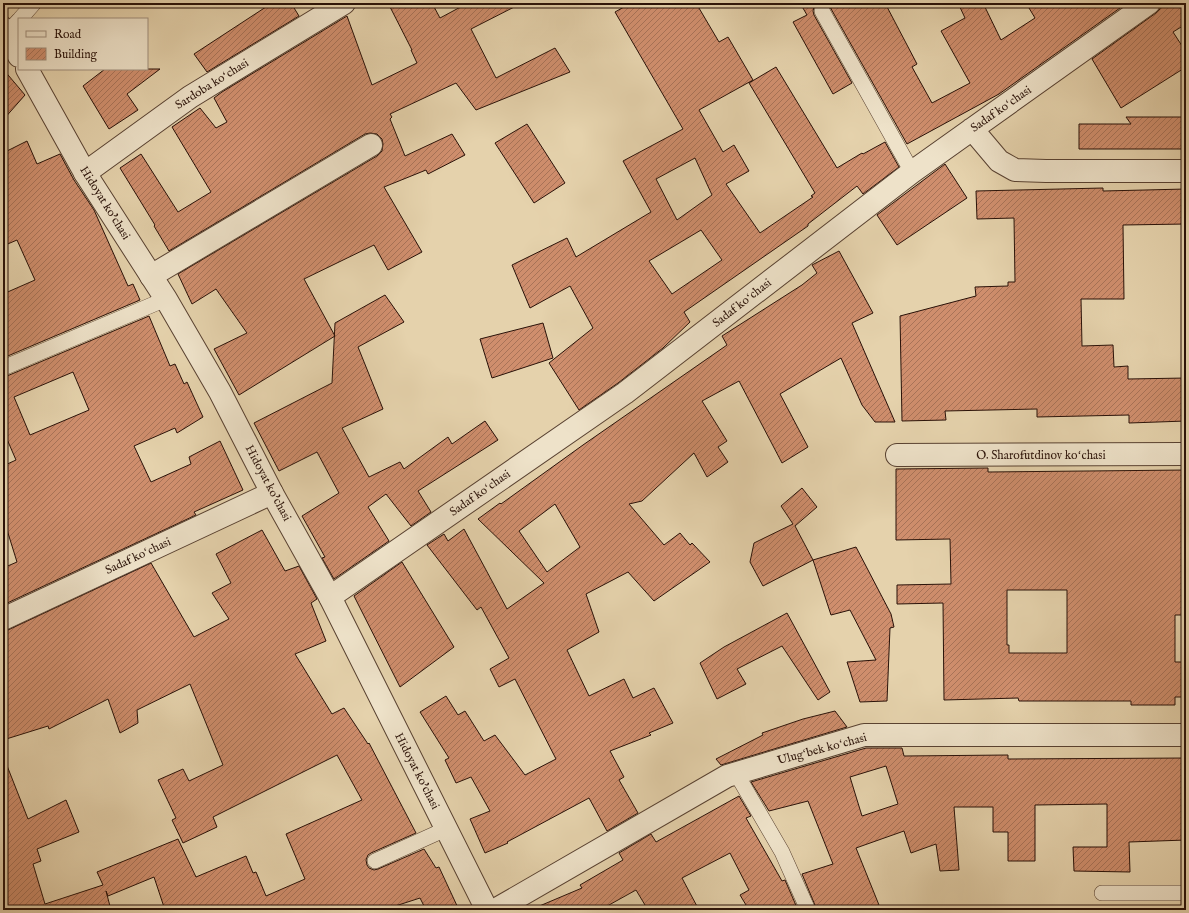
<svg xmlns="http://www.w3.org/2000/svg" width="1189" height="913" font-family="'IM FELL English',serif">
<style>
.building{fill:url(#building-hatch);stroke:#291108;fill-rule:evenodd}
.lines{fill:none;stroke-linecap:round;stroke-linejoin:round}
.service-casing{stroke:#584131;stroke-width:16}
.minor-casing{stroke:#584131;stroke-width:24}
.tertiary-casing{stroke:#584131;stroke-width:24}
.service{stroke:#eee2c9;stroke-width:15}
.minor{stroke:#eee2c9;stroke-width:22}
.tertiary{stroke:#eee2c9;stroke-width:22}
.labels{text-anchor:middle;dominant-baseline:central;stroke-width:3;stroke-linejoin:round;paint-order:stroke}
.street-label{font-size:12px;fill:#291108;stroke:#eee2c9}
</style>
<defs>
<pattern id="building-hatch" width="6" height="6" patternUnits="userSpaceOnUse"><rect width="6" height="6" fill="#cf8e6d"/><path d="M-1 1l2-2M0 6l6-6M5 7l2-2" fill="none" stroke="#a87358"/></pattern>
</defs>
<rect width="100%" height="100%" fill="#e5d2ac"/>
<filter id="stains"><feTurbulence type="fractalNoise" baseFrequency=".005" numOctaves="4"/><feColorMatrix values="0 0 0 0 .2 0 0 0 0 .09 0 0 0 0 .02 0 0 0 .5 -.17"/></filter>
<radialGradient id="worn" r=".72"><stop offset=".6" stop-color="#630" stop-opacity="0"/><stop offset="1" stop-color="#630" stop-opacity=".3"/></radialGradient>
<!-- building -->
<path class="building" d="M 272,3 L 291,3 L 299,16 L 207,72 L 194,54 Z
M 388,3 L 432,3 L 440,18 L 468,3 L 522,3 L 471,29 L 496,78 L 555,48 L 570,72 L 476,110 L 456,83 L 390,114 L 392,117 L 390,119 L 405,156 L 452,134 L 465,155 L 428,174 L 426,170 L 384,187 L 422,252 L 388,270 L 374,245 L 304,279 L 335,336 L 239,395 L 214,349 L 247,333 L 216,289 L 192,304 L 178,274 L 377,156 L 382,151 L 383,144 L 382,139 L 377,134 L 370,133 L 365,134 L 169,251 L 154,226 L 155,225 L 120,168 L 141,154 L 178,212 L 211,192 L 172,127 L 200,108 L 216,128 L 227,122 L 214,98 L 222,92 L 347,16 L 372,85 L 417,63 L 411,50 L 412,50 Z
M 631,3 L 696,3 L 719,42 L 728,37 L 753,80 L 699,110 L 723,152 L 734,145 L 749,171 L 726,184 L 760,233 L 813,197 L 811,196 L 815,193 L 749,83 L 776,67 L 837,168 L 862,153 L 863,154 L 885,142 L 899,167 L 863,194 L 857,186 L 808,224 L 808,226 L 684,312 L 690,322 L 663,348 L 618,383 L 579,410 L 549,363 L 593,328 L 570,286 L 530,308 L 512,265 L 567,238 L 576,257 L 651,212 L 623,161 L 683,129 L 615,12 ZM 695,158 L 712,195 L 677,220 L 656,179 ZM 701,230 L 722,260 L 672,294 L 649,261 Z
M 800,3 L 818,3 L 814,7 L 813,11 L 814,15 L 852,83 L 833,94 L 793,22 L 807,15 Z
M 826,3 L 885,3 L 917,64 L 912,67 L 932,103 L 970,83 L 941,31 L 965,18 L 958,3 L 983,3 L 1001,40 L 1035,18 L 1026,3 L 1127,3 L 999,94 L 907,144 L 830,7 Z
M 1161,3 L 1186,3 L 1186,24 L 1173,32 L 1186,52 L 1186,67 L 1121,108 L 1092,59 L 1156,13 L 1160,9 Z
M 3,69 L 25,95 L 3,120 Z
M 105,69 L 160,69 L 127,94 L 138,110 L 109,129 L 83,86 Z
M 1126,117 L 1186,117 L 1186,149 L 1079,149 L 1079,124 L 1131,124 Z
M 527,124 L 565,183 L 534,203 L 495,143 Z
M 27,141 L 37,164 L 60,154 L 74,180 L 94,210 L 128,286 L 133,284 L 140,300 L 3,358 L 3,294 L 35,280 L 17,240 L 3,246 L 3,153 Z
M 945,164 L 967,198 L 897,245 L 877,215 Z
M 1103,188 L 1103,191 L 1186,189 L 1186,224 L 1123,225 L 1124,299 L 1081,299 L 1082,346 L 1113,345 L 1114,367 L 1128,366 L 1128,379 L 1186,378 L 1186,421 L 1129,423 L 1129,415 L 1037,417 L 1037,409 L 945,411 L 946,420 L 902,421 L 900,316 L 976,296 L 975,287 L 1008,286 L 1008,282 L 1015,282 L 1014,218 L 977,219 L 976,191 Z
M 839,251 L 873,313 L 852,323 L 895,422 L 875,422 L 862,405 L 841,358 L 780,394 L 808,447 L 782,463 L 739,381 L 702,401 L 727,441 L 718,447 L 728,462 L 707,477 L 694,453 L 642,501 L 629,504 L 664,545 L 680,533 L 690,545 L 692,543 L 710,562 L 654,601 L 628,572 L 586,594 L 599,632 L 567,650 L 589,696 L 624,679 L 633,698 L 654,688 L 673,723 L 649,733 L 651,735 L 610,751 L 624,777 L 619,780 L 638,813 L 607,831 L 589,798 L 507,842 L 508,843 L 485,853 L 470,819 L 490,811 L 471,777 L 456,783 L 445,760 L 449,758 L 420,712 L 446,696 L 458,715 L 465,711 L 484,741 L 495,735 L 525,775 L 556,759 L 515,679 L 499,687 L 490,669 L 509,658 L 481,607 L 477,610 L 427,545 L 444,534 L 448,541 L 464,529 L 507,609 L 544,583 L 478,519 L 500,503 L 501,504 L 583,445 L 727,345 L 722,336 L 802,285 L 817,273 L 812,265 ZM 555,504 L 580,547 L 547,572 L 519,531 Z
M 385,295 L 404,322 L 358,347 L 383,409 L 342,428 L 369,477 L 400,462 L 404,469 L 448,437 L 452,444 L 485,421 L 498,440 L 418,491 L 431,512 L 411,526 L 386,494 L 368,507 L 389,541 L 334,579 L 322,558 L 325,557 L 302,516 L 339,493 L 317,452 L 279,471 L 254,423 L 332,383 L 335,323 Z
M 149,316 L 170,366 L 175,364 L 184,384 L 187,382 L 203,417 L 177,433 L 175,428 L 134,446 L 151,482 L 191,464 L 189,457 L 220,441 L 243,490 L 194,512 L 196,515 L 3,605 L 3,568 L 17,562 L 3,517 L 3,466 L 16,460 L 3,430 L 3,377 L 7,376 ZM 73,372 L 89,410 L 30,435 L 14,397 Z
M 543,323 L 553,358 L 492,378 L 480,339 Z
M 988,468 L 988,472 L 1186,470 L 1186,615 L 1175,615 L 1175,662 L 1186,662 L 1186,697 L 1175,697 L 1175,705 L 1131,705 L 1131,701 L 1019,701 L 1018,698 L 944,700 L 943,603 L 897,604 L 897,585 L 951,584 L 950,539 L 896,540 L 896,469 ZM 1007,590 L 1067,590 L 1067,653 L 1009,653 L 1009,645 L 1007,645 Z
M 802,488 L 817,507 L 795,526 L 813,560 L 763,586 L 750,562 L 754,543 L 793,524 L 781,506 Z
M 262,530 L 285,571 L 299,566 L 317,599 L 311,603 L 326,641 L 295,654 L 332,714 L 344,708 L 368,744 L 369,743 L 416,833 L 371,853 L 368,855 L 366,860 L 367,865 L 369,868 L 374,870 L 378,869 L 424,849 L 436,868 L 439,867 L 459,910 L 426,910 L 420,898 L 383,910 L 165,910 L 154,877 L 108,896 L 106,891 L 111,910 L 3,910 L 3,758 L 4,758 L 28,819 L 66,800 L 79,832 L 37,849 L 41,861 L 33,864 L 45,904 L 103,885 L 97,872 L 178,839 L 196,877 L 246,856 L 253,873 L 256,872 L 266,896 L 305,879 L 286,834 L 362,800 L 337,755 L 213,817 L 217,827 L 183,843 L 172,820 L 176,818 L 158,780 L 183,769 L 189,781 L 223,765 L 190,684 L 137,710 L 138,723 L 120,733 L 108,699 L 49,729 L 48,726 L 3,740 L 3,631 L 8,630 L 151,563 L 194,637 L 229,619 L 212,593 L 231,583 L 216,554 Z
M 856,547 L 891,614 L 894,627 L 890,628 L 887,701 L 860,702 L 847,662 L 876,660 L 850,610 L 831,615 L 813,560 Z
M 402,562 L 454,647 L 400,687 L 354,596 Z
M 787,613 L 830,692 L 818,700 L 782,646 L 737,669 L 746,684 L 717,699 L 700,663 L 724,647 Z
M 835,711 L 847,727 L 721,765 L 716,759 L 763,735 L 762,733 L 803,719 Z
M 866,748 L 902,748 L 904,756 L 1008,755 L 1008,759 L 1186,758 L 1186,840 L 1129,842 L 1130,872 L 1074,871 L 1073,847 L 1107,847 L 1107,804 L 1035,805 L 1035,861 L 1008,861 L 1008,832 L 993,832 L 993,807 L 954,807 L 959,870 L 940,871 L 936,844 L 911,853 L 904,831 L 856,848 L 881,910 L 817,910 L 802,874 L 833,864 L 808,801 L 769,811 L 751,782 ZM 886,766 L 898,804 L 862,816 L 850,777 Z
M 739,796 L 751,816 L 746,818 L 782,881 L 785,880 L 798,910 L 749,910 L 740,895 L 749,890 L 730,853 L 682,878 L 699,910 L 648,910 L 636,890 L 600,910 L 530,910 L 582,888 L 580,885 L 623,860 L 619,853 L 651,834 L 656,842 Z"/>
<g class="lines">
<!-- service casing -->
<g class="service-casing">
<path id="service" d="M 822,11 L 912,172
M 20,19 L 34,3
M 3,35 L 7,33 L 19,20
M 3,368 L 166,299
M 736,773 L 782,852 L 808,910
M 375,861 L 446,829
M 1102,893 L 1186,893"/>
</g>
<!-- minor casing -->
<g class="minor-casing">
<path id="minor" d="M 972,129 L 999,161 L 1015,170 L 1046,171 L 1186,171
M 85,173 L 190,97 L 344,3
M 151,276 L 371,145
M 897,455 L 1186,454
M 330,597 L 625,393 L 912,172 L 1149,3
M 3,619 L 272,493
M 495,910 L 727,776 L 864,735 L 1186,735"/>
</g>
<!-- tertiary casing -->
<g class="tertiary-casing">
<path id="tertiary" d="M 3,28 L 19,56
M 27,69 L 85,173 L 166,299 L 220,392 L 272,493 L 330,597 L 487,910"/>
</g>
<!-- service -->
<use href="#service" class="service"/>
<!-- minor -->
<use href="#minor" class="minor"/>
<!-- tertiary -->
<use href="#tertiary" class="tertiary"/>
</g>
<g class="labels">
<!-- street labels -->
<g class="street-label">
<text transform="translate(212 84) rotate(-32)">Sardoba koʻchasi</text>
<text transform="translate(1001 109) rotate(-35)">Sadaf koʻchasi</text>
<text transform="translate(105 203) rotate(58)">Hidoyat ko'chasi</text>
<text transform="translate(742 303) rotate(-38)">Sadaf koʻchasi</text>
<text x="1041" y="455">O. Sharofutdinov koʻchasi</text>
<text transform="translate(268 483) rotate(62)">Hidoyat ko'chasi</text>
<text transform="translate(480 493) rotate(-35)">Sadaf koʻchasi</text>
<text transform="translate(138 556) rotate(-25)">Sadaf koʻchasi</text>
<text transform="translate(822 749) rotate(-15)">Ulugʻbek koʻchasi</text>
<text transform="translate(417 771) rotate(63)">Hidoyat ko'chasi</text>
</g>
</g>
<!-- margin -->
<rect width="1189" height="913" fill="none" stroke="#e5d2ac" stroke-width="16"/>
<rect x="4" y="4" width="1181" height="905" fill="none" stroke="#291108" stroke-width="2"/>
<rect x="8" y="8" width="1173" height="897" fill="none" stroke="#291108"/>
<!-- legend -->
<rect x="18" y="18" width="130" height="52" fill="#eee2c9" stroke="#9f8e7c"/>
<rect x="26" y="31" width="20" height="6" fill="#eee2c9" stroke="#9f8e7c"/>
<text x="54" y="38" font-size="12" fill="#291108">Road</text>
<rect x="26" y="48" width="20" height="12" fill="url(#building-hatch)" stroke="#9f8e7c"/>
<text x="54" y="58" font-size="12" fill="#291108">Building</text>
<rect width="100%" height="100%" filter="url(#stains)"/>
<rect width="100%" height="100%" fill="url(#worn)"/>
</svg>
